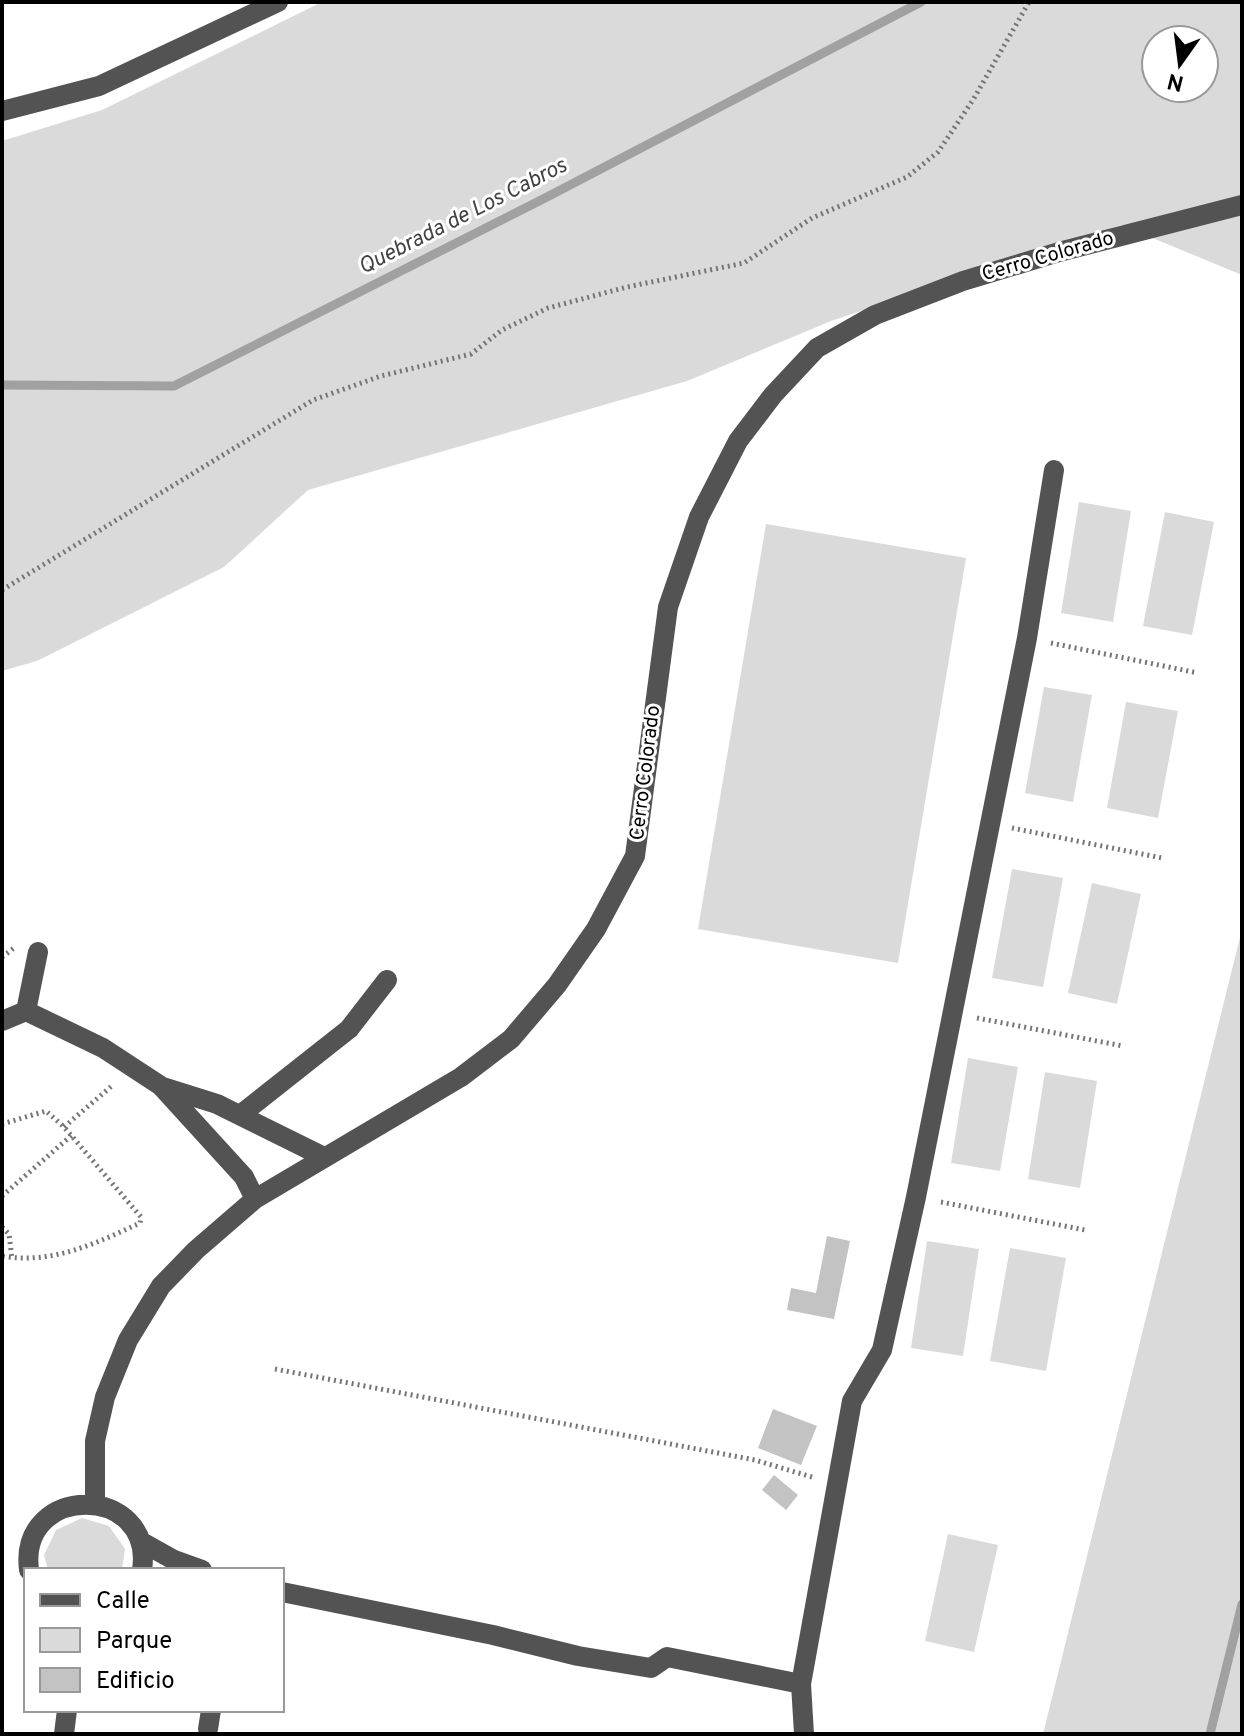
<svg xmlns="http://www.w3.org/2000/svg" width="1244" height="1736" font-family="Overpass,sans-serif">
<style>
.green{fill:#dadada;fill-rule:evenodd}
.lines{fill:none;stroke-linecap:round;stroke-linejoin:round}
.stream{stroke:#a1a1a1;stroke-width:9}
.building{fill:#c3c3c3}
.path{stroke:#757575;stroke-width:5;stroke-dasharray:2 4;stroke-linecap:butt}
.minor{stroke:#535353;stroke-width:20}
.labels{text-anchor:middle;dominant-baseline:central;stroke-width:6;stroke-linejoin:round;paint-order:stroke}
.street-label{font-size:20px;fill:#000;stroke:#fff}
.water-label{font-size:22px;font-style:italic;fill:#424242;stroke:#fff}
</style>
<rect width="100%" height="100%" fill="#fff"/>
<!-- green -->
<path class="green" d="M 322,2 L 1242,2 L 1242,275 L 1121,225 L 831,321 L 687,381 L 308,490 L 224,567 L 37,661 L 2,671 L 2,141 L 102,110 ZM 1156,40 L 1204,40 L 1204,88 L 1156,88 Z
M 1079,502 L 1131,511 L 1113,622 L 1061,613 Z
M 1165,512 L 1214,522 L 1192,635 L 1143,626 Z
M 766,524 L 966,558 L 898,963 L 698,929 Z
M 1044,687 L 1092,695 L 1073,802 L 1025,793 Z
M 1126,702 L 1178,711 L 1158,818 L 1107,808 Z
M 1012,869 L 1063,878 L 1043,987 L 992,978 Z
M 1092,883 L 1141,894 L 1117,1004 L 1068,993 Z
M 1242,929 L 1242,1734 L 1043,1734 Z
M 968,1058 L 1018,1067 L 1000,1171 L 951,1163 Z
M 1045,1072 L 1097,1081 L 1080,1188 L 1028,1179 Z
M 927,1241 L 979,1249 L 963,1356 L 911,1348 Z
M 1010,1248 L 1066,1258 L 1046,1371 L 990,1361 Z
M 82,1518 L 109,1526 L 125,1549 L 122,1570 L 48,1570 L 44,1555 L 56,1530 Z
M 948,1534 L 998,1545 L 974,1652 L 925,1641 Z"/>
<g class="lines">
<!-- stream -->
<path class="stream" d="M 2,385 L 174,386 L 547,197 L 921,2
M 1210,1734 L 1242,1604"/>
</g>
<!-- building -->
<path class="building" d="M 827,1236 L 850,1241 L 834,1319 L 787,1310 L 791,1288 L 816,1293 Z
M 773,1409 L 817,1426 L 801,1465 L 758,1448 Z
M 774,1475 L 798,1495 L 786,1510 L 762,1490 Z"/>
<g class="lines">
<!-- path -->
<path class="path" d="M 2,590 L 313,400 L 381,376 L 471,354 L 502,330 L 548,308 L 627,287 L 744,263 L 812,218 L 907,177 L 938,152 L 973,100 L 1029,2
M 1051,643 L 1198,673
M 1012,828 L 1162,858
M 2,957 L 14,948
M 977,1018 L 1123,1046
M 2,1124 L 46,1111 L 64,1127 L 141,1217 L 140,1223 C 97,1243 51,1265 2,1256
M 64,1127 L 114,1084
M 2,1196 L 72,1135
M 941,1202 L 1085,1230
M 2,1227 L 9,1234 L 12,1258
M 275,1369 L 755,1460 L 812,1477"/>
<!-- minor -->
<path class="minor" d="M 2,111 L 99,86 L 278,2
M 26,1011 L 38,952
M 2,1021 L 26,1011 L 103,1048 L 161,1086 L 244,1177 L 255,1199
M 163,1087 L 217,1104 L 324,1157
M 240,1115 L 349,1029 L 387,980
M 95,1504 L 95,1441 L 105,1397 L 128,1340 L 161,1286 L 196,1250 L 255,1199 L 461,1077 L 511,1039 L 557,985 L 596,929 L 635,856 L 668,607 L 699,517 L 738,441 L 773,395 L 817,348 L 875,315 L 963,281 L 1059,252 L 1242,205
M 140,1541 L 174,1560 L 202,1570
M 29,1570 C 18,1482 155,1484 142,1570
M 282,1592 L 493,1635 L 578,1656 L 651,1668 L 667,1657 L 801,1684
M 208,1729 L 211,1710
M 64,1734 L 67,1710
M 804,1734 L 801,1684 L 852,1401 L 882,1350 L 916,1197 L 1027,638 L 1054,470"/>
</g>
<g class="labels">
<!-- street labels -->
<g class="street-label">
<text transform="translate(1048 257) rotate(-16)">Cerro Colorado</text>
<text transform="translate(646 773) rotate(-83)">Cerro Colorado</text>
</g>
<!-- water labels -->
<g class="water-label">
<text transform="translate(463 217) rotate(-27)">Quebrada de Los Cabros</text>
</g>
</g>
<!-- border -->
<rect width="1244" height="1736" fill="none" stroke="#000000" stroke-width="8"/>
<!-- legend -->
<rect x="24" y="1568" width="260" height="144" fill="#ffffff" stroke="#999999" stroke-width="2"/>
<rect x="40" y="1594" width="40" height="12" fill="#535353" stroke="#999999" stroke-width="2"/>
<text x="96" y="1608" font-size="24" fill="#000000">Calle</text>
<rect x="40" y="1628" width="40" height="24" fill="#dadada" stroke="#999999" stroke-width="2"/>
<text x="96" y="1648" font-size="24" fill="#000000">Parque</text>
<rect x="40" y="1668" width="40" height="24" fill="#c3c3c3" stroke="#999999" stroke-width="2"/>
<text x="96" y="1688" font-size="24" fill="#000000">Edificio</text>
<!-- north arrow -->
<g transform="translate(1180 64) rotate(194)"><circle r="38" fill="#ffffff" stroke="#999999" stroke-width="2"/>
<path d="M0-6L14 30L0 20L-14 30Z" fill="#000000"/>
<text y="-12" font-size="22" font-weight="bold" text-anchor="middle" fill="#000000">N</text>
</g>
</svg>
